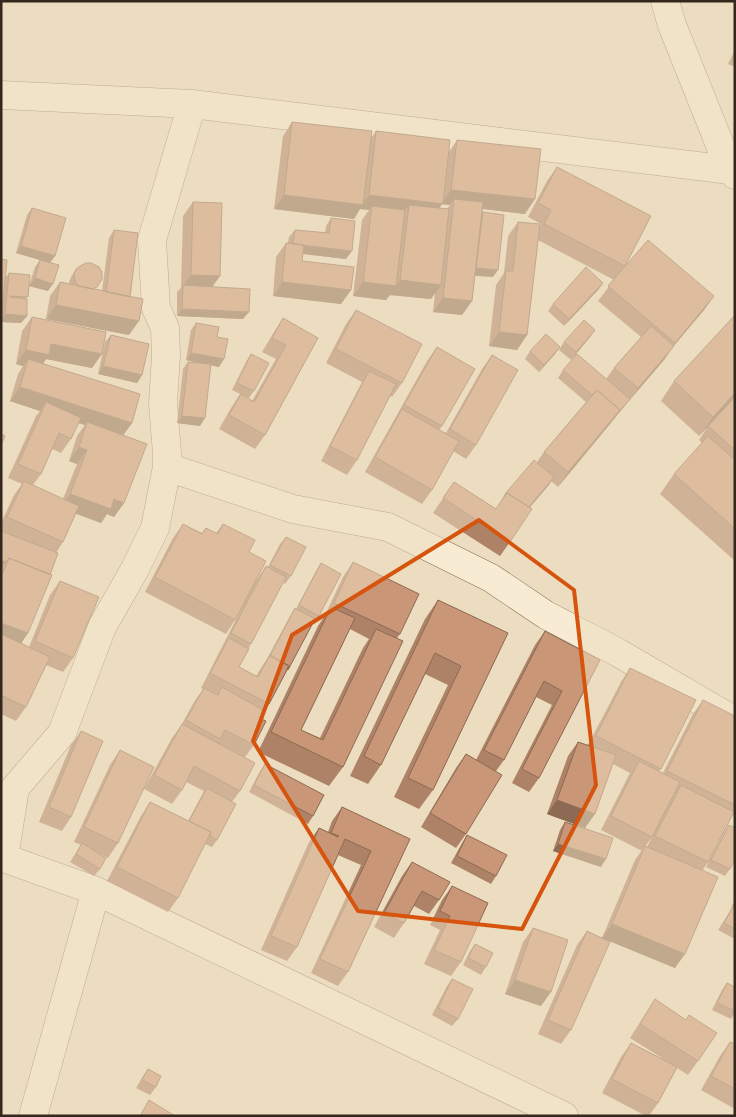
<svg xmlns="http://www.w3.org/2000/svg" width="736" height="1117" font-family="Georgia,serif">
<style>
.lines{fill:none;stroke-linecap:round;stroke-linejoin:round}
.minor-casing{stroke:#846f59;stroke-width:29}
.minor{stroke:#f7ebd3;stroke-width:28}
.wall{fill:#ad8266;fill-rule:evenodd}
.shaded-wall{fill:#8d6a53}
.building{fill:#c99777;stroke:#8d6a53}
.marked{fill:none;stroke:#d6540e;stroke-width:4;stroke-linejoin:round}
</style>
<rect width="100%" height="100%" fill="#ecddc0"/>
<g class="lines">
<!-- minor casing -->
<g class="minor-casing">
<path id="minor" d="M 665,1 L 672,25 L 730,170 L 735,175
M 1,95 L 192,104 L 730,170
M 167,467 L 293,509 L 388,527 L 491,578 L 546,615 L 617,652 L 735,721
M 1,857 L 96,891 L 564,1116
M 4,858 L 15,788 L 62,733 L 102,627 L 135,569 L 155,528 L 167,467 L 167,453 L 163,404 L 166,355 L 165,328 L 156,308 L 152,240 L 192,104
M 33,1116 L 96,891"/>
</g>
<!-- minor -->
<use href="#minor" class="minor"/>
</g>
<!-- wall -->
<path class="wall" d="M 735,50 L 735,67 L 728,64 Z
M 292,122 L 372,137 L 376,131 L 449,152 L 457,140 L 525,214 L 483,209 L 482,214 L 483,212 L 493,277 L 475,276 L 472,301 L 462,315 L 433,312 L 435,293 L 431,299 L 390,295 L 391,294 L 386,300 L 353,296 L 362,220 L 369,210 L 360,209 L 354,219 L 274,209 L 283,136 ZM 442,204 L 450,205 L 447,209 L 439,208 Z
M 557,167 L 625,266 L 622,270 L 714,296 L 704,310 L 672,348 L 664,360 L 628,402 L 558,487 L 551,481 L 530,507 L 510,542 L 500,556 L 433,513 L 454,482 L 496,509 L 505,494 L 537,462 L 544,452 L 586,402 L 558,378 L 563,370 L 606,379 L 614,368 L 641,337 L 598,301 L 614,280 L 538,240 L 527,335 L 517,350 L 489,346 L 496,285 L 504,273 L 508,236 L 518,222 L 539,228 L 541,224 L 528,217 L 547,181 Z
M 193,202 L 220,276 L 212,286 L 243,319 L 177,316 L 177,292 L 181,288 L 183,216 Z
M 32,208 L 55,256 L 50,262 L 48,291 L 29,286 L 35,267 L 40,260 L 16,253 L 27,215 Z
M 331,218 L 346,259 L 303,254 L 302,261 L 351,290 L 341,304 L 273,296 L 276,257 L 286,243 L 288,243 L 289,237 L 295,230 L 325,233 L 326,226 Z
M 114,230 L 130,297 L 129,335 L 46,319 L 50,296 L 60,282 L 69,284 L 69,282 L 71,277 L 76,269 L 95,289 L 102,291 L 109,238 Z
M 9,273 L 27,299 L 27,316 L 21,323 L 1,322 L 5,278 Z
M 603,283 L 598,290 L 564,326 L 548,311 L 553,304 Z
M 356,310 L 402,383 L 392,397 L 390,396 L 357,460 L 347,475 L 321,461 L 362,382 L 326,363 L 346,324 Z
M 32,317 L 92,368 L 46,359 L 43,364 L 132,423 L 123,435 L 124,503 L 114,517 L 107,514 L 101,523 L 76,513 L 63,542 L 56,553 L 28,633 L 21,643 L 29,647 L 50,595 L 60,581 L 73,658 L 63,672 L 46,665 L 26,707 L 16,721 L 1,714 L 1,523 L 14,495 L 22,484 L 8,478 L 36,416 L 40,411 L 10,401 L 18,374 L 23,366 L 16,364 L 22,331 ZM 78,423 L 85,425 L 77,436 L 69,461 L 77,464 L 63,499 L 33,485 L 41,474 L 52,449 L 61,453 L 71,439 Z
M 283,318 L 318,338 L 265,435 L 255,449 L 219,429 L 231,408 L 240,394 L 232,390 L 246,362 L 251,354 L 254,391 L 249,398 L 241,395 L 252,401 L 276,359 L 262,352 L 274,332 Z
M 196,323 L 217,337 L 219,367 L 211,365 L 200,426 L 177,423 L 183,369 L 188,362 L 198,363 L 186,360 L 191,330 Z
M 595,330 L 590,337 L 571,360 L 559,350 L 564,342 Z
M 111,335 L 142,375 L 137,383 L 98,374 L 105,342 Z
M 437,347 L 442,426 L 439,430 L 446,433 L 482,369 L 492,355 L 476,445 L 466,459 L 453,451 L 432,490 L 422,504 L 365,472 L 427,361 Z
M 560,347 L 555,354 L 539,372 L 525,359 L 530,351 Z
M 674,381 L 735,397 L 699,436 L 661,401 Z
M 735,397 L 735,561 L 660,494 L 674,474 L 702,443 L 699,440 L 708,426 Z
M 183,524 L 202,533 L 206,528 L 216,533 L 223,524 L 249,552 L 257,579 L 266,566 L 268,567 L 280,544 L 286,537 L 291,576 L 285,584 L 283,582 L 239,667 L 256,676 L 268,657 L 290,616 L 295,608 L 296,609 L 316,571 L 321,563 L 319,616 L 313,623 L 269,704 L 260,718 L 254,745 L 245,757 L 240,791 L 232,802 L 217,840 L 212,847 L 205,844 L 178,898 L 168,912 L 107,881 L 141,816 L 150,802 L 188,821 L 204,791 L 186,782 L 182,790 L 172,804 L 144,789 L 172,738 L 182,724 L 194,702 L 203,689 L 201,688 L 248,596 L 235,620 L 226,634 L 145,592 L 173,538 Z
M 353,562 L 400,634 L 397,638 L 343,767 L 329,786 L 258,752 L 318,626 L 324,617 L 343,577 ZM 350,629 L 369,639 L 363,648 L 320,738 L 301,730 Z
M 438,600 L 508,633 L 433,790 L 419,809 L 394,797 L 448,685 L 425,674 L 381,765 L 368,784 L 350,776 L 425,619 Z
M 545,631 L 600,660 L 539,778 L 529,792 L 512,783 L 552,705 L 536,697 L 504,760 L 496,771 L 466,834 L 456,848 L 421,827 L 456,768 L 466,754 L 476,760 L 535,645 Z
M 630,668 L 661,769 L 659,771 L 663,773 L 693,714 L 703,700 L 735,716 L 735,810 L 708,862 L 702,871 L 675,968 L 602,938 L 635,860 L 645,846 L 647,847 L 671,799 L 675,794 L 674,793 L 652,837 L 642,851 L 601,830 L 630,773 L 613,764 L 585,828 L 547,814 L 568,756 L 578,742 L 588,745 L 621,682 Z
M 81,731 L 71,817 L 62,831 L 39,822 L 71,745 Z
M 120,750 L 118,843 L 108,858 L 98,853 L 100,869 L 94,876 L 70,862 L 81,845 L 74,842 L 110,765 Z
M 265,764 L 313,816 L 308,824 L 249,792 L 260,771 Z
M 342,807 L 410,839 L 348,972 L 338,986 L 311,973 L 361,865 L 338,855 L 297,947 L 287,961 L 261,950 L 309,842 L 319,828 L 328,832 L 332,821 Z
M 565,822 L 601,867 L 553,851 L 560,830 Z
M 729,825 L 730,869 L 725,876 L 706,867 L 724,833 Z
M 467,835 L 496,876 L 491,884 L 451,863 L 462,843 Z
M 412,862 L 439,900 L 429,914 L 414,906 L 404,923 L 394,938 L 374,927 L 402,876 Z
M 452,886 L 461,962 L 451,976 L 424,964 L 440,930 L 430,925 L 442,900 Z
M 735,900 L 735,909 L 731,907 Z
M 732,908 L 735,909 L 735,939 L 718,930 Z
M 533,928 L 541,1006 L 505,994 L 523,942 Z
M 587,931 L 571,1030 L 561,1044 L 538,1034 L 577,945 Z
M 475,944 L 486,967 L 481,975 L 463,965 L 470,951 Z
M 452,979 L 458,1019 L 452,1026 L 432,1015 L 447,986 Z
M 727,983 L 735,987 L 735,1013 L 731,1019 L 712,1010 L 722,990 Z
M 655,999 L 698,1061 L 688,1075 L 677,1068 L 658,1103 L 649,1116 L 646,1116 L 602,1093 L 621,1057 L 631,1043 L 665,1060 L 630,1038 Z
M 730,1042 L 735,1044 L 735,1109 L 701,1090 L 720,1056 Z
M 148,1069 L 156,1087 L 150,1095 L 136,1088 L 143,1076 Z"/>
<!-- shaded-wall -->
<path class="shaded-wall" d="M 451,190 L 535,199 L 525,214 L 453,205 L 454,199 L 450,205 L 442,204 L 433,218 L 409,205 L 402,214 L 372,206 L 369,210 L 360,209 L 354,219 L 274,209 L 284,195 L 362,204 L 369,195 L 442,203 Z
M 292,245 L 352,251 L 346,259 L 287,252 Z
M 21,246 L 55,256 L 50,263 L 16,253 Z
M 476,268 L 498,270 L 493,277 L 471,275 Z
M 191,275 L 220,276 L 210,290 L 183,286 Z
M 35,278 L 53,284 L 48,291 L 29,286 Z
M 400,280 L 441,285 L 431,299 L 390,295 Z
M 282,282 L 351,290 L 341,304 L 273,296 Z
M 363,282 L 396,286 L 386,300 L 353,296 Z
M 603,283 L 598,290 L 564,326 L 569,319 Z
M 714,296 L 704,310 L 672,348 L 664,360 L 628,402 L 638,388 L 666,355 L 675,343 Z
M 443,298 L 472,301 L 462,315 L 433,312 Z
M 56,305 L 139,321 L 129,335 L 46,319 Z
M 182,309 L 249,312 L 243,319 L 177,316 Z
M 5,314 L 27,316 L 21,323 L 1,322 L 1,320 Z
M 595,330 L 590,337 L 571,360 L 576,352 Z
M 499,332 L 527,335 L 517,350 L 489,346 Z
M 51,344 L 102,354 L 92,368 L 46,359 L 39,369 L 28,359 L 23,366 L 16,364 L 26,350 Z
M 560,347 L 555,354 L 539,372 L 544,365 Z
M 191,353 L 224,359 L 219,367 L 186,360 Z
M 103,366 L 142,375 L 137,383 L 98,374 Z
M 20,387 L 132,423 L 122,437 L 87,422 L 85,425 L 42,411 L 46,402 L 40,411 L 10,401 Z
M 735,393 L 735,397 L 699,436 L 713,417 Z
M 630,399 L 610,424 L 558,487 L 568,472 Z
M 182,416 L 205,418 L 200,426 L 177,423 Z
M 79,447 L 87,450 L 77,464 L 69,461 Z
M 554,477 L 549,485 L 520,519 L 525,511 Z
M 70,494 L 114,499 L 124,503 L 114,517 L 107,514 L 101,523 L 60,508 Z
M 1,560 L 6,562 L 1,569 Z
M 1,623 L 28,633 L 18,648 L 1,641 Z
M 557,800 L 595,814 L 585,828 L 547,814 Z
M 558,844 L 606,859 L 601,867 L 553,851 Z
M 612,924 L 685,954 L 675,968 L 602,938 Z
M 515,980 L 551,992 L 541,1006 L 505,994 Z"/>
<!-- building -->
<path class="building" d="M 292,122 L 372,131 L 363,205 L 284,195 Z
M 376,131 L 450,140 L 443,204 L 369,195 Z
M 457,140 L 541,149 L 535,199 L 451,190 Z
M 557,167 L 651,216 L 625,266 L 544,224 L 551,210 L 538,203 Z
M 454,199 L 483,202 L 472,301 L 443,298 Z
M 193,202 L 222,203 L 220,276 L 191,275 Z
M 409,205 L 449,209 L 441,285 L 400,280 Z
M 372,206 L 405,210 L 396,286 L 363,282 Z
M 32,208 L 66,218 L 55,256 L 21,246 Z
M 483,212 L 504,215 L 498,270 L 476,268 Z
M 331,218 L 355,221 L 352,251 L 293,244 L 295,230 L 329,233 Z
M 518,222 L 540,224 L 527,335 L 499,332 L 506,271 L 513,271 Z
M 114,230 L 138,233 L 130,297 L 106,292 Z
M 648,240 L 714,296 L 675,343 L 608,286 Z
M 286,243 L 304,245 L 302,261 L 354,267 L 351,290 L 282,282 Z
M 1,259 L 7,260 L 1,322 Z
M 40,260 L 59,265 L 53,284 L 35,278 Z
M 86,263 L 91,263 L 99,267 L 102,272 L 102,279 L 97,287 L 92,289 L 78,286 L 75,281 L 74,274 L 76,269 L 80,266 Z
M 586,267 L 603,283 L 569,319 L 553,304 Z
M 9,273 L 30,275 L 28,297 L 10,296 L 10,297 L 27,299 L 27,316 L 5,314 Z
M 60,282 L 143,299 L 139,321 L 56,305 Z
M 183,285 L 250,289 L 249,312 L 182,309 Z
M 356,310 L 422,344 L 402,383 L 336,349 Z
M 735,315 L 735,393 L 713,417 L 674,381 Z
M 32,317 L 106,332 L 102,354 L 51,344 L 49,355 L 26,350 Z
M 283,318 L 318,338 L 265,435 L 229,415 L 241,394 L 254,402 L 286,345 L 272,338 Z
M 584,320 L 595,330 L 576,352 L 564,342 Z
M 196,323 L 219,327 L 217,337 L 228,339 L 224,359 L 191,353 Z
M 651,326 L 674,346 L 638,388 L 614,368 Z
M 546,334 L 560,347 L 544,365 L 530,351 Z
M 111,335 L 149,344 L 142,375 L 103,366 Z
M 437,347 L 475,369 L 442,426 L 404,405 Z
M 251,354 L 269,363 L 254,391 L 237,383 Z
M 577,354 L 630,399 L 618,413 L 620,410 L 597,390 L 592,395 L 563,370 Z
M 492,355 L 518,370 L 476,445 L 450,429 Z
M 28,359 L 140,394 L 132,423 L 20,387 Z
M 188,362 L 211,364 L 205,418 L 182,416 Z
M 369,371 L 396,384 L 357,460 L 330,446 Z
M 597,390 L 620,410 L 568,472 L 544,452 Z
M 735,397 L 735,450 L 708,426 Z
M 46,402 L 81,418 L 71,439 L 59,433 L 41,474 L 18,464 Z
M 402,409 L 459,441 L 432,490 L 375,457 Z
M 87,422 L 147,444 L 124,503 L 114,499 L 111,509 L 70,494 L 87,450 L 79,447 Z
M 1,434 L 5,436 L 1,445 Z
M 708,436 L 735,460 L 735,529 L 674,474 Z
M 534,460 L 554,477 L 529,507 L 507,493 L 505,495 L 505,494 Z
M 24,481 L 79,506 L 63,542 L 7,517 Z
M 454,482 L 496,509 L 507,493 L 532,509 L 510,542 L 443,498 Z
M 183,524 L 202,534 L 206,528 L 218,534 L 223,524 L 255,540 L 249,552 L 266,561 L 235,620 L 155,577 Z
M 1,531 L 58,553 L 50,575 L 9,558 L 6,562 L 1,560 Z
M 286,537 L 306,547 L 291,576 L 270,565 Z
M 9,558 L 52,575 L 28,633 L 1,623 L 1,578 Z
M 353,562 L 419,594 L 400,634 L 334,603 Z
M 321,563 L 341,574 L 319,616 L 299,605 Z
M 266,566 L 286,577 L 251,644 L 231,633 Z
M 60,581 L 99,597 L 73,658 L 35,641 Z
M 438,600 L 508,633 L 433,790 L 408,778 L 461,666 L 435,653 L 381,765 L 364,756 Z
M 331,607 L 355,618 L 301,730 L 323,740 L 376,629 L 403,641 L 343,767 L 271,732 Z
M 295,608 L 315,619 L 288,670 L 287,669 L 289,666 L 270,656 Z
M 545,631 L 600,660 L 539,778 L 522,769 L 562,691 L 544,681 L 504,760 L 484,750 Z
M 1,634 L 50,657 L 26,707 L 1,695 Z
M 229,638 L 249,649 L 239,667 L 258,677 L 270,655 L 289,666 L 269,704 L 210,673 Z
M 630,668 L 696,700 L 661,769 L 596,736 Z
M 222,687 L 263,710 L 259,718 L 266,721 L 254,745 L 225,730 L 220,739 L 186,720 L 204,688 L 218,695 Z
M 703,700 L 735,716 L 735,805 L 667,771 Z
M 182,724 L 255,763 L 240,791 L 194,766 L 182,790 L 154,775 Z
M 81,731 L 103,741 L 71,817 L 49,807 Z
M 578,742 L 616,755 L 595,814 L 557,800 Z
M 120,750 L 154,767 L 118,843 L 84,827 Z
M 466,754 L 502,775 L 466,834 L 430,813 Z
M 639,761 L 680,782 L 652,837 L 611,816 Z
M 265,764 L 324,795 L 313,816 L 254,785 Z
M 681,785 L 734,812 L 708,862 L 655,836 Z
M 207,788 L 236,804 L 217,840 L 210,836 L 211,832 L 189,821 Z
M 150,802 L 211,832 L 178,898 L 117,867 Z
M 342,807 L 410,839 L 348,972 L 320,959 L 371,851 L 345,839 L 297,947 L 271,936 L 319,828 L 338,837 L 339,836 L 331,833 Z
M 565,822 L 613,838 L 606,859 L 558,844 Z
M 729,825 L 735,828 L 735,859 L 730,869 L 711,860 Z
M 467,835 L 507,855 L 496,876 L 457,856 Z
M 82,843 L 106,858 L 100,869 L 76,854 Z
M 645,846 L 718,877 L 685,954 L 612,924 Z
M 412,862 L 450,882 L 439,900 L 422,891 L 404,923 L 384,913 Z
M 452,886 L 488,903 L 461,962 L 434,950 L 450,916 L 440,911 Z
M 732,908 L 735,909 L 735,929 L 724,923 Z
M 533,928 L 568,940 L 551,992 L 515,980 Z
M 587,931 L 610,942 L 571,1030 L 548,1020 Z
M 475,944 L 493,953 L 486,967 L 468,958 Z
M 452,979 L 473,989 L 458,1019 L 438,1008 Z
M 727,983 L 735,987 L 735,1011 L 717,1003 Z
M 655,999 L 686,1020 L 689,1015 L 717,1033 L 698,1061 L 640,1024 Z
M 730,1042 L 735,1044 L 735,1089 L 711,1076 Z
M 631,1043 L 677,1067 L 658,1103 L 612,1079 Z
M 148,1069 L 161,1076 L 156,1087 L 142,1080 Z
M 149,1100 L 175,1116 L 140,1116 Z"/>
<!-- marked area -->
<path d="M0 0H736V1117H0ZM 479,520 L 574,590 L 596,785 L 522,929 L 358,911 L 253,741 L 292,635 Z" fill="#ecddc0" fill-opacity=".55" fill-rule="evenodd"/>
<path class="marked" d="M 479,520 L 574,590 L 596,785 L 522,929 L 358,911 L 253,741 L 292,635 Z"/>
<!-- border -->
<rect width="736" height="1117" fill="none" stroke="#34271d" stroke-width="5"/>
</svg>
